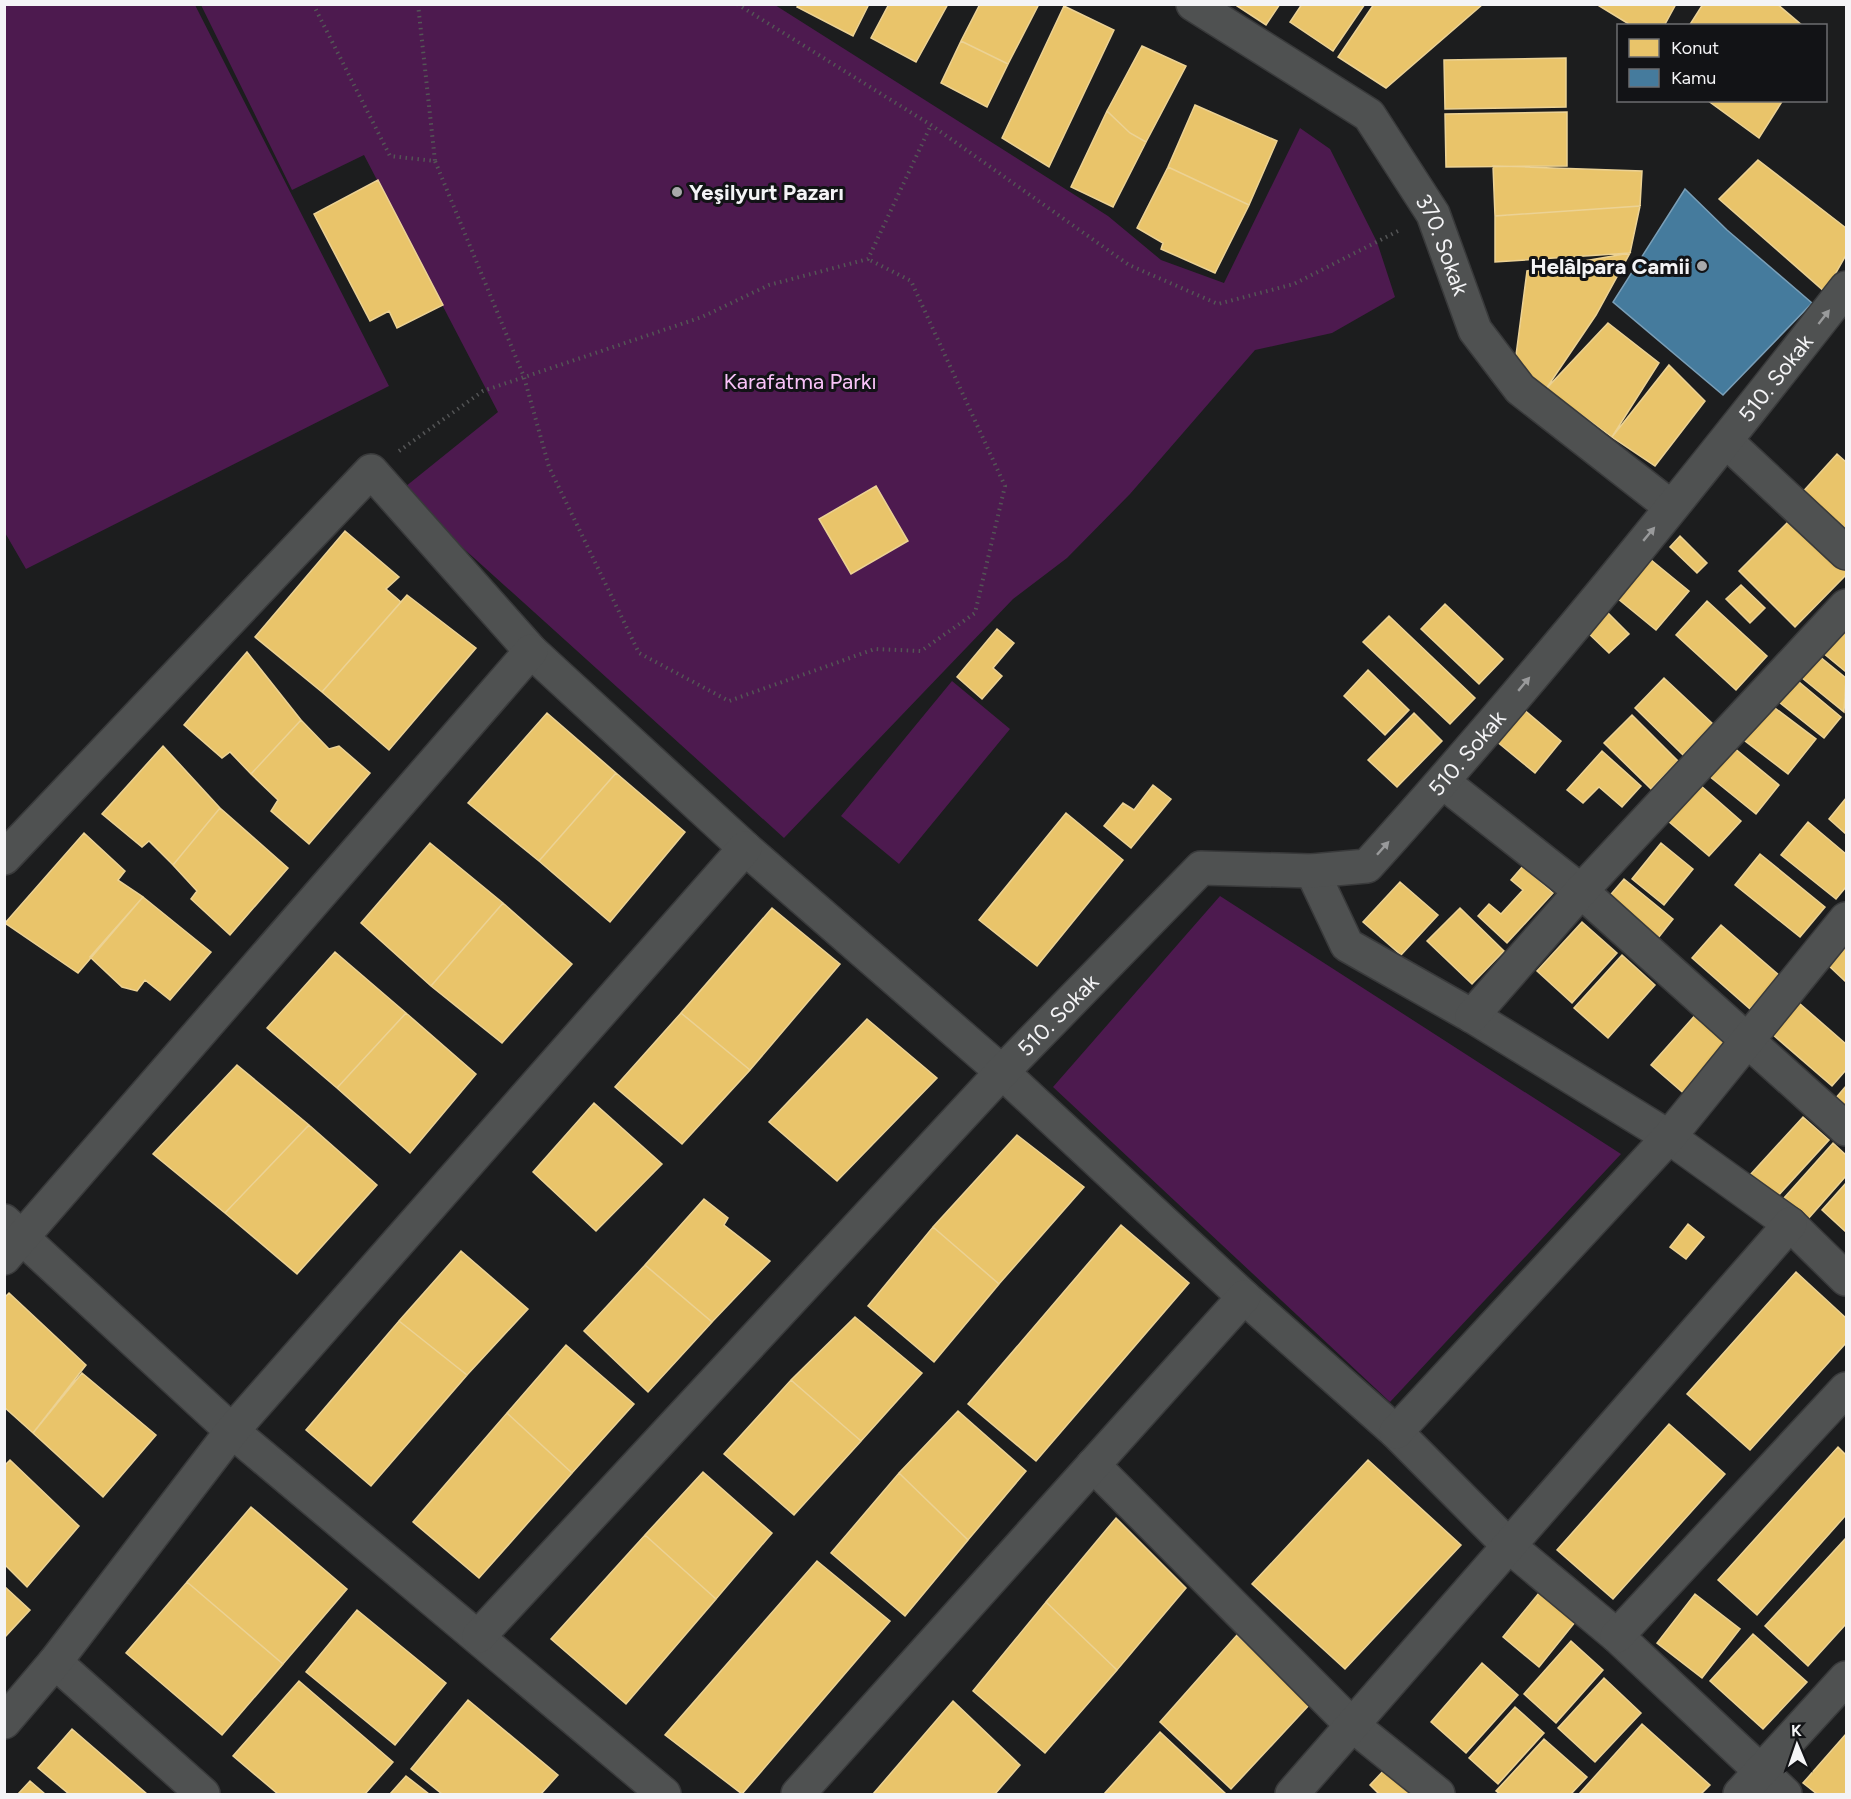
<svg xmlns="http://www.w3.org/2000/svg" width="1851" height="1799" font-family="Figtree,sans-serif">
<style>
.green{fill:#4d1a4f}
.homes{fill:#e9c46a;stroke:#ecd294;stroke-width:1.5}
.public{fill:#457b9d;stroke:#7a9fb8;stroke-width:1.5}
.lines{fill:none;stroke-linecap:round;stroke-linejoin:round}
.minor-casing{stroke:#393a3b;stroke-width:36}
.path{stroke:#545556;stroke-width:4;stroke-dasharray:1.5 4.5;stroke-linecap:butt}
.minor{stroke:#4f5151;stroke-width:33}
.oneway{fill:#999a9b}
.poi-dot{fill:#a8a9aa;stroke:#121316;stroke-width:2}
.labels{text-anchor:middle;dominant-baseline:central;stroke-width:6;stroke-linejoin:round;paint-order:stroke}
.poi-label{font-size:22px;font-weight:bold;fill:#f4f4f6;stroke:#121316;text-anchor:start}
.street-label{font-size:22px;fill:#f4f4f6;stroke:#121316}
.park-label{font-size:22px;fill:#fac3f9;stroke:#121316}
</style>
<rect width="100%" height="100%" fill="#1c1d1e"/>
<!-- green -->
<path class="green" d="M 4,5 L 195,5 L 389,386 L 26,569 L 4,531 Z
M 201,5 L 775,5 L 1108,216 L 1161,260 L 1224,283 L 1300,128 L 1330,149 L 1377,242 L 1395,297 L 1332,333 L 1255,350 L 1130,494 L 1067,558 L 1013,599 L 784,838 L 400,491 L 498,412 L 364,155 L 292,190 Z
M 952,681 L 1010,729 L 899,864 L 841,816 Z
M 1220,896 L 1621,1154 L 1390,1402 L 1053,1087 Z"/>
<!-- homes -->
<path class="homes" d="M 799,4 L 869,4 L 853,36 L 797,7 Z
M 889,4 L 948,4 L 916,62 L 871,38 Z
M 980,4 L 1039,4 L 1008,64 L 961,41 Z
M 1234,4 L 1280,4 L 1266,25 Z
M 1302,4 L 1365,4 L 1333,51 L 1290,22 Z
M 1374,4 L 1483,4 L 1386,88 L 1338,57 Z
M 1596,4 L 1676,4 L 1664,26 L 1632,26 Z
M 1703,4 L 1777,4 L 1803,26 L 1689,26 Z
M 1064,6 L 1114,30 L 1049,167 L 1002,138 Z
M 961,41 L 1008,64 L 987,107 L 941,83 Z
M 1142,46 L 1186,66 L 1146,142 L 1130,133 L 1107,111 Z
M 1566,58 L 1566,107 L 1445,109 L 1444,60 Z
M 1707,100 L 1783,100 L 1759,138 Z
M 1195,105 L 1277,141 L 1249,205 L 1168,167 Z
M 1107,111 L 1130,133 L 1146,142 L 1113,207 L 1071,187 Z
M 1567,112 L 1567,166 L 1446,167 L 1445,114 Z
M 1758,160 L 1846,228 L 1846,255 L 1825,292 L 1719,199 Z
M 1493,166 L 1642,171 L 1640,206 L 1495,216 Z
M 1168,167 L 1249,205 L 1215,273 L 1161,249 L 1163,243 L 1137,228 Z
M 378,180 L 443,305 L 397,328 L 389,311 L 370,321 L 314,214 Z
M 1640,206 L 1630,253 L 1495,262 L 1495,216 Z
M 1630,253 L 1596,315 L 1546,389 L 1515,363 L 1527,271 Z
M 1608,323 L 1659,363 L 1612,437 L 1546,389 Z
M 1669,365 L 1705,401 L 1655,466 L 1612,437 Z
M 1837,454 L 1846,462 L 1846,536 L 1800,495 Z
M 876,486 L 908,541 L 851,574 L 819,519 Z
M 1794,516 L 1846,568 L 1846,575 L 1795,627 L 1739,571 Z
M 345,531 L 399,577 L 386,589 L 401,602 L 322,692 L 255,637 Z
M 1680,536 L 1707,563 L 1697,573 L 1670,547 Z
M 1645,555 L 1689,591 L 1656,630 L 1612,594 Z
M 1741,585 L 1765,608 L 1750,623 L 1726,599 Z
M 407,595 L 476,648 L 389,750 L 322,692 Z
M 1707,601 L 1767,656 L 1736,690 L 1676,635 Z
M 1445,604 L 1503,659 L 1479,684 L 1421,629 Z
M 1606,611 L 1629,634 L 1609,653 L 1586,631 Z
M 1389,616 L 1475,698 L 1450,724 L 1363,642 Z
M 1846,624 L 1846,672 L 1823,653 Z
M 997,629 L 1014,643 L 993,668 L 1002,676 L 982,699 L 957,677 Z
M 247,652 L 301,720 L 251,774 L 230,752 L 222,758 L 184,725 Z
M 1819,656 L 1846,678 L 1844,712 L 1802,678 Z
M 1368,670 L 1409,710 L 1385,735 L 1344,696 Z
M 1793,677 L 1841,717 L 1824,738 L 1775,699 Z
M 1664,678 L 1713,724 L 1683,755 L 1635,708 Z
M 1767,702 L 1816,739 L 1788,774 L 1740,737 Z
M 1522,708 L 1561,741 L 1535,773 L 1496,741 Z
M 547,713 L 616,773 L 539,861 L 468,803 Z
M 1414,713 L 1442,741 L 1397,787 L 1368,760 Z
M 1632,715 L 1678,761 L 1651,789 L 1604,743 Z
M 301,720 L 329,749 L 339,746 L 370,773 L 309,844 L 271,811 L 278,800 L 251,774 Z
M 163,746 L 220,808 L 173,865 L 149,841 L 142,847 L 102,814 Z
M 1733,747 L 1779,785 L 1756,814 L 1709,776 Z
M 1602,751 L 1641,786 L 1622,807 L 1599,787 L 1583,803 L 1567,790 Z
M 616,773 L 685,832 L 610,922 L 539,861 Z
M 1153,785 L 1171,799 L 1131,848 L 1104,826 L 1123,803 L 1134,810 Z
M 1700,785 L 1741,821 L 1709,856 L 1668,821 Z
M 1846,798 L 1846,834 L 1829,819 Z
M 220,808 L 288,868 L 230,935 L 191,899 L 197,891 L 173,865 Z
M 1066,813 L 1123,860 L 1037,966 L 979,920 Z
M 1808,822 L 1846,854 L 1846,887 L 1836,899 L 1781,855 Z
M 84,833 L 125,871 L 118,880 L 143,897 L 78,973 L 5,923 Z
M 430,843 L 503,903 L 431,986 L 361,923 Z
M 1661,843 L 1693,869 L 1664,905 L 1632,879 Z
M 1760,854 L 1825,907 L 1800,937 L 1735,885 Z
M 1523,866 L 1553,893 L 1507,943 L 1478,916 L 1489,904 L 1501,914 L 1523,890 L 1511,880 Z
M 1624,879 L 1673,919 L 1651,947 L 1601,906 Z
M 1400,882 L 1438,915 L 1401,955 L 1363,922 Z
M 143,897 L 211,952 L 170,1000 L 145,980 L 137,991 L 122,987 L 90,957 Z
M 503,903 L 572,964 L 502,1043 L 431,986 Z
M 772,908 L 840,964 L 750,1070 L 681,1013 Z
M 1460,908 L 1504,951 L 1472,984 L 1427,941 Z
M 1582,922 L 1617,953 L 1572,1003 L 1537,971 Z
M 1721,925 L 1780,976 L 1750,1009 L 1692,958 Z
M 1846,947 L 1846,982 L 1829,966 Z
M 335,952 L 406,1013 L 337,1088 L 267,1028 Z
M 1622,955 L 1655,985 L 1608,1038 L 1574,1008 Z
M 1799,1003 L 1846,1044 L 1846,1070 L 1832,1086 L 1772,1034 Z
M 1698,1012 L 1735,1046 L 1688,1097 L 1651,1065 Z
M 406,1013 L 476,1074 L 410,1153 L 337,1088 Z
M 681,1013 L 750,1070 L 682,1144 L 615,1087 Z
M 867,1019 L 937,1078 L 837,1181 L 769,1122 Z
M 237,1065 L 309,1125 L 225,1213 L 153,1154 Z
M 1846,1086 L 1846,1109 L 1835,1099 Z
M 594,1103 L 662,1164 L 596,1231 L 533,1172 Z
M 1803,1117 L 1829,1140 L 1776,1198 L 1750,1175 Z
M 309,1125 L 377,1185 L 297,1274 L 225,1213 Z
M 1017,1135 L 1084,1187 L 999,1284 L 933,1227 Z
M 1833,1143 L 1846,1155 L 1846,1176 L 1808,1219 L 1784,1198 Z
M 1846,1183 L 1846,1232 L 1822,1210 Z
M 704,1199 L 728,1218 L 724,1225 L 770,1261 L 712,1322 L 645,1265 Z
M 1688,1224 L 1704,1237 L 1686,1259 L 1670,1247 Z
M 1121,1225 L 1189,1283 L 1036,1461 L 968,1404 Z
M 933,1227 L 999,1284 L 934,1362 L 868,1306 Z
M 461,1251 L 528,1309 L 467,1375 L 399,1321 Z
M 645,1265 L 712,1322 L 648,1392 L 584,1331 Z
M 1796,1272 L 1846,1318 L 1846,1343 L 1750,1450 L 1687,1394 Z
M 9,1293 L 86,1365 L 33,1433 L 4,1407 L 4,1298 Z
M 855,1317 L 922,1373 L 861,1441 L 791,1380 Z
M 399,1321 L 467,1375 L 371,1486 L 306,1430 Z
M 566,1345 L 634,1404 L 572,1473 L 507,1413 Z
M 82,1373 L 156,1435 L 103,1497 L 33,1433 Z
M 791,1380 L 861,1441 L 794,1515 L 724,1454 Z
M 958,1411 L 1026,1471 L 968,1540 L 899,1473 Z
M 507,1413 L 572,1473 L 479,1578 L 413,1522 Z
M 1669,1424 L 1725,1474 L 1613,1599 L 1557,1550 Z
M 1838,1447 L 1846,1455 L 1846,1515 L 1757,1615 L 1718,1580 Z
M 10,1460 L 79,1526 L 27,1587 L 4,1564 L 4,1466 Z
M 1368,1460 L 1461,1545 L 1345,1669 L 1252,1584 Z
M 703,1472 L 772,1533 L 716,1599 L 645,1535 Z
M 899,1473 L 968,1540 L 905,1616 L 831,1553 Z
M 251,1507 L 347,1589 L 283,1664 L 187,1582 Z
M 1116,1518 L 1186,1588 L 1117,1670 L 1046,1602 Z
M 645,1535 L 716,1599 L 626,1704 L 551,1639 Z
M 1846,1538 L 1846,1624 L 1808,1666 L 1765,1626 Z
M 817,1561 L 890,1621 L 742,1794 L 665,1735 Z
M 187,1582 L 283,1664 L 222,1735 L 126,1653 Z
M 4,1586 L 30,1610 L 4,1638 Z
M 1539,1593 L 1575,1622 L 1539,1667 L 1503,1637 Z
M 1695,1594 L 1740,1629 L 1702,1678 L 1657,1643 Z
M 1046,1602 L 1117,1670 L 1045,1753 L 973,1691 Z
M 357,1610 L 446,1683 L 395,1745 L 306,1672 Z
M 1753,1634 L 1807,1682 L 1763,1729 L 1710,1681 Z
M 1237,1635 L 1310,1704 L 1231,1789 L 1160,1722 Z
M 1571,1641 L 1603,1670 L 1556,1723 L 1524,1694 Z
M 1482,1663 L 1518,1695 L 1466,1753 L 1431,1722 Z
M 1604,1678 L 1641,1713 L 1595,1762 L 1558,1728 Z
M 299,1681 L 393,1762 L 365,1794 L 278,1794 L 233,1756 Z
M 468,1700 L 558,1775 L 541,1794 L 442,1794 L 411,1769 Z
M 953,1701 L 1020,1765 L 995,1794 L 873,1794 Z
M 1515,1707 L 1544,1733 L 1498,1784 L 1469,1758 Z
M 1642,1724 L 1710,1785 L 1701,1794 L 1579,1794 Z
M 72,1729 L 147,1794 L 69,1794 L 38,1768 Z
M 1160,1732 L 1226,1794 L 1104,1794 Z
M 1846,1734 L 1846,1794 L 1817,1794 L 1803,1783 Z
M 1544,1739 L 1587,1777 L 1571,1794 L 1500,1794 L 1496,1791 Z
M 1386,1768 L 1412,1794 L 1379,1794 L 1370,1785 Z
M 406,1776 L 429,1794 L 390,1794 Z
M 30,1781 L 45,1794 L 18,1794 Z"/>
<!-- public -->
<path class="public" d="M 1685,189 L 1727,230 L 1812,303 L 1723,395 L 1613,302 Z"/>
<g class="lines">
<!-- minor casing -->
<g class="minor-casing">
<g id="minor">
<path id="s1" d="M 1193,4 L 1369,115 L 1433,214 L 1475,330 L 1520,389 L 1671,507"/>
<path d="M 1726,441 L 1846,553"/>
<path d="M 1443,782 L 1581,891 L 1846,1129"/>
<path d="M 4,858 L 371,471 L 531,651 L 745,848 L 1002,1072 L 1244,1297 L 1396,1432 L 1509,1546 L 1617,1636 L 1785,1794"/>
<path d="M 1312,871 L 1347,945 L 1472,1016 L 1669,1137 L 1790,1224 L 1846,1279"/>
<path d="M 1472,1016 L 1581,891 L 1846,606"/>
<path d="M 4,1221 L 232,1431 L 664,1794"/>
<path d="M 4,1258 L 531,651"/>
<path d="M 1396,1432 L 1669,1137 L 1846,919"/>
<path d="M 1093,1465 L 1351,1724 L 1438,1794"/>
<path id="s2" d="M 479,1636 L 1002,1072 L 1201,868 L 1312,871 L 1367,866 C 1535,680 1692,485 1846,288"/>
<path d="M 1617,1636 L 1846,1389"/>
<path d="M 55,1662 L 203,1794"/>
<path d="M 4,1722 L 55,1662 L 232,1431 L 745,848"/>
<path d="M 798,1794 L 1244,1297"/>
<path d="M 1292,1794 L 1790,1224"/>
<path d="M 1740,1794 L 1846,1678"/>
</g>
</g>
<!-- path -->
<path class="path" d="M 313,4 L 390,156 L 435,161 L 524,377 L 549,467 L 639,653 L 729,701 L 875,649 L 921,651 L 975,613 L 1005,486 L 911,281 L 868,259
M 418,4 L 435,161
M 737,4 L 931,125 L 1129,265 L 1218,304 L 1294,284 L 1400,230
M 399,451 L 483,391 L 702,317 L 769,285 L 868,259 L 931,125"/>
<!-- minor -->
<use href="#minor" class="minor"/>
</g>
<!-- one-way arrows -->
<defs><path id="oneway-solid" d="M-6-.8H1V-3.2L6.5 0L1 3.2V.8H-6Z" transform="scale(1.5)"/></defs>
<g class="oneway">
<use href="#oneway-solid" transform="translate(1824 317) rotate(-52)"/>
<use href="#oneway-solid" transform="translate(1649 534) rotate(-50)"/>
<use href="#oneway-solid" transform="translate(1524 684) rotate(-50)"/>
<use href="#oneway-solid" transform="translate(1383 848) rotate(-48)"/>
</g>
<!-- markers -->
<g class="poi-dot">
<circle cx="677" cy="192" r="6"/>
<circle cx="1702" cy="266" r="6"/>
</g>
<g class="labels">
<!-- poi labels -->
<g class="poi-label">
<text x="689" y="192">Yeşilyurt Pazarı</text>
<text x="1690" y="266" text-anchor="end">Helâlpara Camii</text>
</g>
<!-- street labels -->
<g class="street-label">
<text stroke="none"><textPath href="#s1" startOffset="358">370. Sokak</textPath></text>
<text stroke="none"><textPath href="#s2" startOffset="1857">510. Sokak</textPath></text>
<text stroke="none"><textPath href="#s2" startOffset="1371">510. Sokak</textPath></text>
<text stroke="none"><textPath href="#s2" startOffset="849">510. Sokak</textPath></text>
</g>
<!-- park labels -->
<g class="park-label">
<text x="800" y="381">Karafatma Parkı</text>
</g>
</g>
<!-- border -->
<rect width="1851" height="1799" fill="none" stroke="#f4f4f6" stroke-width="12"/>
<!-- legend -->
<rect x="1617" y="24" width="210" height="78" fill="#121316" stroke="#6c6d70" stroke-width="1.5"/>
<rect x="1629" y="39" width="30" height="18" fill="#e9c46a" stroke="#6c6d70" stroke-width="1.5"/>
<text x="1671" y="54" font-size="18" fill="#f4f4f6">Konut</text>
<rect x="1629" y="69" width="30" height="18" fill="#457b9d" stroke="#6c6d70" stroke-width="1.5"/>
<text x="1671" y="84" font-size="18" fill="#f4f4f6">Kamu</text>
<!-- north arrow -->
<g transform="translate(1797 1745) rotate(358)" stroke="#121316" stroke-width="4.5" paint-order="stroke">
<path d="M0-4.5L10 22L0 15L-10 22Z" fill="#f4f4f6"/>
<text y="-9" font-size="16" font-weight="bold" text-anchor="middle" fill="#f4f4f6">K</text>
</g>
</svg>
